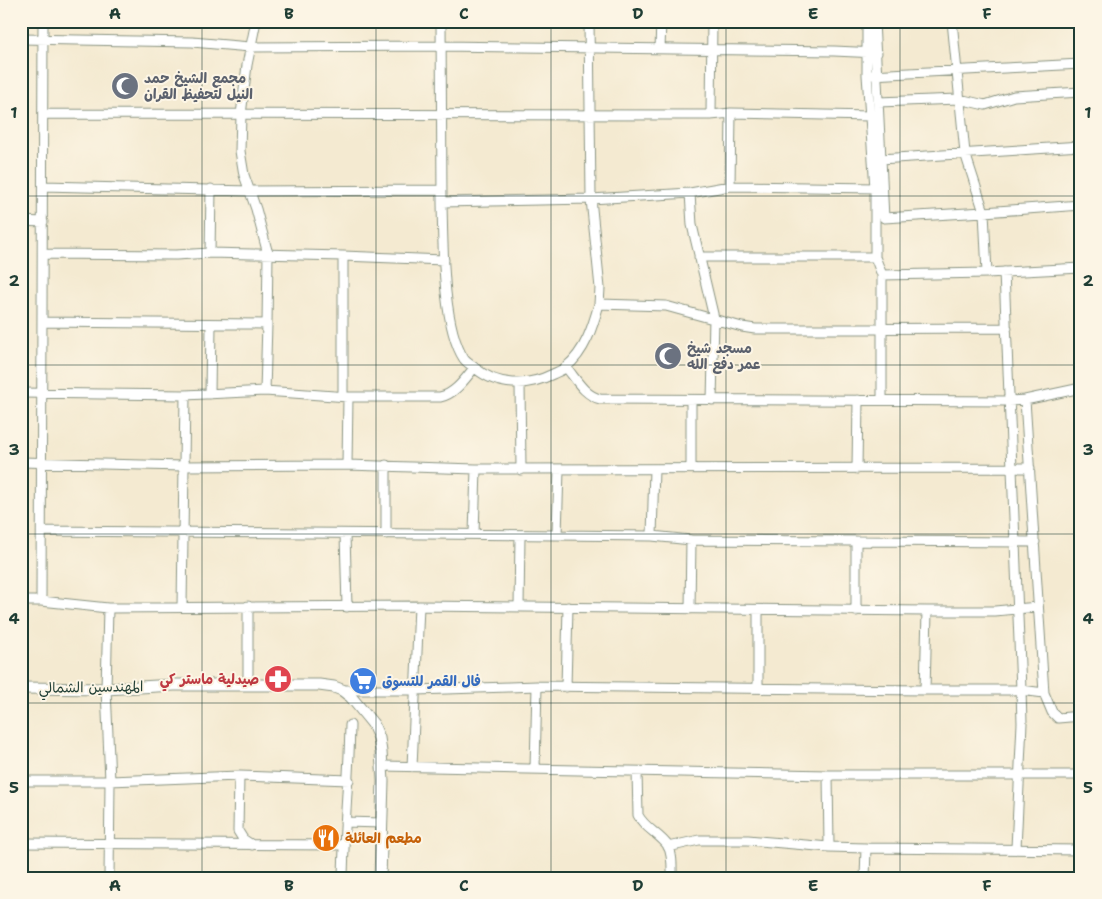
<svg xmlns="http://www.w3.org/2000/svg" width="1102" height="899" font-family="'Shantell Sans','Playpen Sans Arabic',sans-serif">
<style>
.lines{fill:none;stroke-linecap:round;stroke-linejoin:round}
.minor-casing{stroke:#8a9482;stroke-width:11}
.major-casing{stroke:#8a9482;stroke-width:13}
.minor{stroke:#fff;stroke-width:9}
.major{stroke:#fff;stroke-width:11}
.grid{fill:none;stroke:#1f3d34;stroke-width:1;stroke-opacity:0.55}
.labels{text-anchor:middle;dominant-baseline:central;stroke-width:4;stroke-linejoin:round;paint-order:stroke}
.worship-label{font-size:14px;font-weight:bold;fill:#5b616d;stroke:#fcf5e5;text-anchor:start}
.health-label{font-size:14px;font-weight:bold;fill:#be3a42;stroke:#fcf5e5;text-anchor:end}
.shop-label{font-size:14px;font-weight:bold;fill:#366cbe;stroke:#fcf5e5;text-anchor:start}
.street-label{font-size:14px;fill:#1f3d34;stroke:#fcf5e5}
.food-label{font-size:14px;font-weight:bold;fill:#c56008;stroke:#fcf5e5;text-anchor:start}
.neatline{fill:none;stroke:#1f3d34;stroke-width:2}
.grid-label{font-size:16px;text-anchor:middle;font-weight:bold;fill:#1f3d34}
</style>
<rect width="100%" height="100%" fill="#fcf5e5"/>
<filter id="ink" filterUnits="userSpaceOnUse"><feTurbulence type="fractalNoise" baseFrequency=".02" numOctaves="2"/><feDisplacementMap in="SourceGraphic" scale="10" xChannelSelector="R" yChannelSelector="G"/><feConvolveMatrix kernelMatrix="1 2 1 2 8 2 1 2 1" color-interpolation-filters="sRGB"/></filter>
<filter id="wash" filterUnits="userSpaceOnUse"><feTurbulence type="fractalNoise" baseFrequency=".0096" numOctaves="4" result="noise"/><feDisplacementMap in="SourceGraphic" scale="20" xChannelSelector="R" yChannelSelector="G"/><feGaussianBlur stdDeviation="1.12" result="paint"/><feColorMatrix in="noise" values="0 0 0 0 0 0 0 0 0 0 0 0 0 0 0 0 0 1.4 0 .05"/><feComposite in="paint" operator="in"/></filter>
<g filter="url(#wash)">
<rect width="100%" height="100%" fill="#f4ead1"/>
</g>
<g filter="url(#ink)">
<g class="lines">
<!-- minor casing -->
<g class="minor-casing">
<path id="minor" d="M 256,21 L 247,65 L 241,115 L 240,151 L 244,175 L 256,209 L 268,254 L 267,324
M 441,21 L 442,202 L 591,199 L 589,21
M 867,21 L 867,75 L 875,188 L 875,257 L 882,275 L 882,399
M 874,21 L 884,218 L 984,212 L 1081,205
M 952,21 L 965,153 L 984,212 L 987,273
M 21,39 L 192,42 L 250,47 L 441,46 L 834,51 L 877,53
M 660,49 L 661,21
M 871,75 L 1081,64
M 878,102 L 959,99 L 985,105 L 1014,96 L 1081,92
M 43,114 L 711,115 L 731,113 L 870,116
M 711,115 L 712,21
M 880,159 L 1081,146
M 43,186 L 250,191 L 442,190
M 730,186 L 731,113
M 690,193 L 692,225 L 714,318 L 712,400
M 442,202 C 443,242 442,326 464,359 C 466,362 471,365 475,368 C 498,387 527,387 553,374 C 557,372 563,370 566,367 C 585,352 593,326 599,304 L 666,306 L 742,327 L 755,329 L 1007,328
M 21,221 L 43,222
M 210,253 L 211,189
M 43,254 L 176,255 L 210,253 L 343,256
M 699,257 L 875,257
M 1004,272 L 1021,690 L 1022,723 L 1016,848
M 882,275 L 987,273 L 1081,268
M 599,304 L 600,288 L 591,199 L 690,193 L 730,186 L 875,188
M 42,322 L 267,324 L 265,391
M 566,367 C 576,379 584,395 600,399 L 1009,401 L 1025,400
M 520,384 L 521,470
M 1081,388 L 1025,400 L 1044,693 L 1052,712 L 1058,718 L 1081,716
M 21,393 L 185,395 L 265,391 L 348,397 L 440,397 C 455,394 465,379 474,368
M 210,394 L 211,324
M 343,396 L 343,256 L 444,260
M 691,400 L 691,468
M 21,462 L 183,466 L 347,465 L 476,469 L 1030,468
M 347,465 L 348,397
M 386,465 L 386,534
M 857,469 L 858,400
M 42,531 L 557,535 L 652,536 L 691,540 L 856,541 L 856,611
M 345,534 L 347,607
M 474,534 L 476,469
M 557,535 L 559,470
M 652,536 L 654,469
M 856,541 L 1035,542
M 21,601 L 41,601 L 108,608 L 419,606
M 41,601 L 43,21
M 182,607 L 185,395
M 519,607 L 520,535
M 108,608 L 106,689 L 110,781 L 109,878
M 690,609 L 691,540
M 248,685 L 248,606
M 566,687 L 568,607
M 758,688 L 758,611
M 342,690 L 416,690 L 537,686 L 925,690 L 1021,690 L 1044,693
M 925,690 L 927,611
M 383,766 L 828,775 L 1081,775
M 412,767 L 419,606 L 927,611 L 995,611 L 1038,607
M 535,768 L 537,686
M 637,772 L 638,815 C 644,828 660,834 668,846 C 673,855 672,868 672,878
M 828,775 L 829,847
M 239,776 L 238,831 L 243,839 L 252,845
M 21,781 L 110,781 L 239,776 L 349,780
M 345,822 L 382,823
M 21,843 L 344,845
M 668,847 L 699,840 L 748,840 L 829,847 L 866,848 L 1081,850
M 343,878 C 344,827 349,776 350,725
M 865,878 L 866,848"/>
</g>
<!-- major casing -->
<g class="major-casing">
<path id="major" d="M 21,688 L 106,689 L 174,685 L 319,685 L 334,687 L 342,690 L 351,697 L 373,724 L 379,738 L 381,752 L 383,781 L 380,878"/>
</g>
<!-- minor -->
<use href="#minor" class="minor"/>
<!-- major -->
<use href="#major" class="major"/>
</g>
</g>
<!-- grid -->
<path class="grid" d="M 202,21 L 202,878M 376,21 L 376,878M 551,21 L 551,878M 726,21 L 726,878M 900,21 L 900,878M 21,196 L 1081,196M 21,365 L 1081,365M 21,534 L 1081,534M 21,703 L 1081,703"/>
<!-- icons -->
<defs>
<g id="mosque-disc" transform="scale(1.4375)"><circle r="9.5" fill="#6b7280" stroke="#fcf5e5"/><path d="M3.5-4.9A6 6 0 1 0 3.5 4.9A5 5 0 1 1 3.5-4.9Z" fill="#fff"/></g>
<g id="pharmacy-disc" transform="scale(1.4375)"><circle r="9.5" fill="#e0444e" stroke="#fcf5e5"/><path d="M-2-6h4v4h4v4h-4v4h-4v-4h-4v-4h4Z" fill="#fff"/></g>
<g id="supermarket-disc" transform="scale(1.4375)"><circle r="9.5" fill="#3f7fe0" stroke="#fcf5e5"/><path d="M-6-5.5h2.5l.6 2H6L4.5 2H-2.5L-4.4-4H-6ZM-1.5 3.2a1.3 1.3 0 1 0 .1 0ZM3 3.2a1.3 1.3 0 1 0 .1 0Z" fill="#fff"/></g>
<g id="restaurant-disc" transform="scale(1.4375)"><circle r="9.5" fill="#e8710a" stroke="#fcf5e5"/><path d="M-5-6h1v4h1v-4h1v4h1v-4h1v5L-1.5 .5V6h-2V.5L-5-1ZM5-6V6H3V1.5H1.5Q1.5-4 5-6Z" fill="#fff"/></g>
</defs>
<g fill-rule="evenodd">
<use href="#mosque-disc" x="125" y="86"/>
<use href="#mosque-disc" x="668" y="356"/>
<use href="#pharmacy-disc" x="278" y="679"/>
<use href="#supermarket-disc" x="363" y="681"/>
<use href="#restaurant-disc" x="326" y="838"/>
</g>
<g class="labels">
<!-- worship labels -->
<g class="worship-label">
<text x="144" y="78">مجمع الشيخ حمد<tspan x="144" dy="16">النيل لتحفيظ القران</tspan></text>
<text x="687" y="348">مسجد شيخ<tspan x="687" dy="16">عمر دفع الله</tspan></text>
</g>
<!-- health labels -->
<g class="health-label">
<text x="259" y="679">صيدلية ماستر كي</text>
</g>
<!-- shop labels -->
<g class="shop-label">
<text x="382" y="681">فال القمر للتسوق</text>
</g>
<!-- street labels -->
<g class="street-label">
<text transform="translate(91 687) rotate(-1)">المهندسين الشمالي</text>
</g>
<!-- food labels -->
<g class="food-label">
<text x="345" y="838">مطعم العائلة</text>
</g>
</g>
<!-- margin -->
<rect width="1102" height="899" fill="none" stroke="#fcf5e5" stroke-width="55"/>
<rect x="28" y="28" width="1046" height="844" class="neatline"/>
<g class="grid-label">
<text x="115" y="19">A</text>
<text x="289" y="19">B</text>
<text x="464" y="19">C</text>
<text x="638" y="19">D</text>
<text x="813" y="19">E</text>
<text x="987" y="19">F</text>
<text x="14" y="118">1</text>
<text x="1088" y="118">1</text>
<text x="14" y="286">2</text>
<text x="1088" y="286">2</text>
<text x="14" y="455">3</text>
<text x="1088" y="455">3</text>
<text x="14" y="624">4</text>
<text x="1088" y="624">4</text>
<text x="14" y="793">5</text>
<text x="1088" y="793">5</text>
<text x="115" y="891">A</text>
<text x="289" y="891">B</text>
<text x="464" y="891">C</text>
<text x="638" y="891">D</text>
<text x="813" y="891">E</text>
<text x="987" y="891">F</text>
</g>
</svg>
